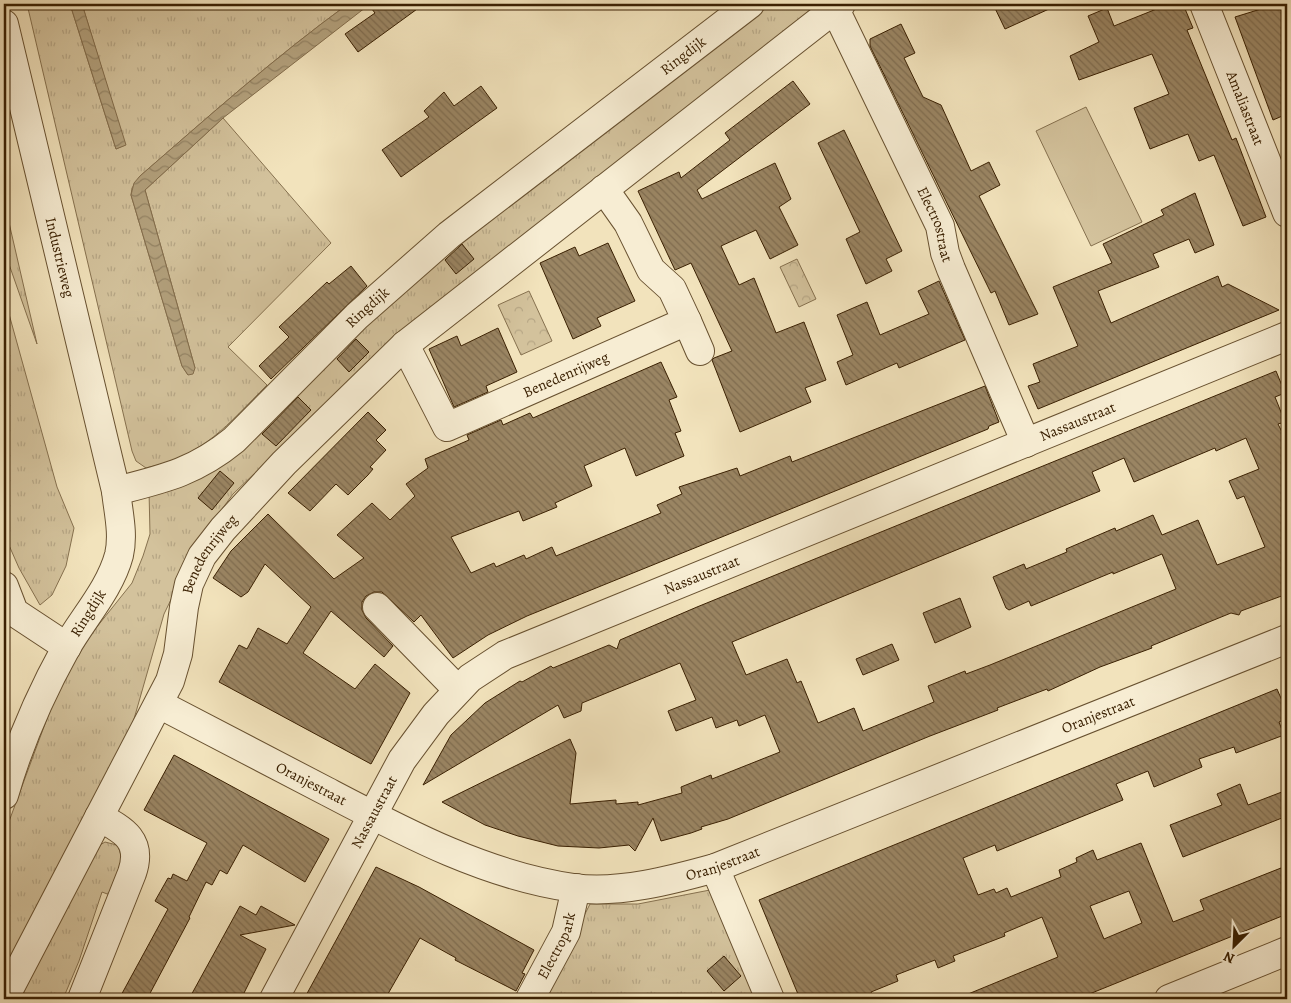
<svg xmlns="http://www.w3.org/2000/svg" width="1291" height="1003" font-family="Alegreya,serif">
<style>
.grass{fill:url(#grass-tufts);stroke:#86714f}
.forest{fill:url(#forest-crowns);stroke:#86714f}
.pitch{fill:#d3c29c;stroke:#86714f}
.water{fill:url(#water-waves);stroke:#836d4c}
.building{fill:url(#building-back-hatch);stroke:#3a2002;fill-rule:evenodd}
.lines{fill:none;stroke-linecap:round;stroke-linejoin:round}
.minor-casing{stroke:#685130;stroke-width:30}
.minor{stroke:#f7edd3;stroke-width:28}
.labels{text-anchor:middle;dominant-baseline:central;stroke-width:4.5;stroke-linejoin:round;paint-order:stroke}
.street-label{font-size:15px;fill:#3a2002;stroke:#f7edd3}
</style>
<defs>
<pattern id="grass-tufts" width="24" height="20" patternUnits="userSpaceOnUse" patternTransform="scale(1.25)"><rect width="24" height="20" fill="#d3c29c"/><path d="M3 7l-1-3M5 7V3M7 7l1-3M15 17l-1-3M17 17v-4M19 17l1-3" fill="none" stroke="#b6a685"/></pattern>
<pattern id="forest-crowns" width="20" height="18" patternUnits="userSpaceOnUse" patternTransform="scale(1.25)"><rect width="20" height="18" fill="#d3c29c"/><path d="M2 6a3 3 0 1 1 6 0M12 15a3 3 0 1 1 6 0" fill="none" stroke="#b6a685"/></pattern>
<pattern id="water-waves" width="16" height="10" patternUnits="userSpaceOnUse" patternTransform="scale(1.25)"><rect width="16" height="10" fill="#b3a17d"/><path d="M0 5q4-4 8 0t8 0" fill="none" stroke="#938364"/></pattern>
<pattern id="building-back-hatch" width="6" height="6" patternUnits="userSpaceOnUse" patternTransform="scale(1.25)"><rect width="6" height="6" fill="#9a8563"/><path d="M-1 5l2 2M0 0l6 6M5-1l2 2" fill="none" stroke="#7f6c4f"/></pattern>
</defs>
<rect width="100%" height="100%" fill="#f2e3bc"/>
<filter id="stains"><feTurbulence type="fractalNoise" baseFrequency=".004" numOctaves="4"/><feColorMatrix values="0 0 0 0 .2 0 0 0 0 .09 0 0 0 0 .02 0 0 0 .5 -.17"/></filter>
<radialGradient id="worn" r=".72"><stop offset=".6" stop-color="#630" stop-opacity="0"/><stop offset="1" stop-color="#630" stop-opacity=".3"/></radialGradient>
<!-- grass -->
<path class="grass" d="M 27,4 L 70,4 L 116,149 L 125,145 L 82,4 L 348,4 C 275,57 208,117 140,176 L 132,188 L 131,195 L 182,366 L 188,375 L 195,368 L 145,190 L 223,118 L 331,243 L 228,347 L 267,385 C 226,426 205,455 146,468 L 136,461 L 132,451 Z
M 763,4 L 827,4 L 302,428 L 233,494 L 201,538 L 164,614 L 128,740 L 4,983 L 4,835 L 52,705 L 84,643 L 132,583 L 143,556 L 150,534 L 149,490 L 185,482 L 418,275 Z
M 4,201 L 37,344 L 4,250 Z
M 4,296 L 57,487 L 74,528 L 66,566 L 52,595 L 40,605 L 19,568 L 4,534 Z
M 105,842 L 117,845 C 127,860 115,879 110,895 L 102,892 L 79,961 L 63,999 L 18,999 L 100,845 Z
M 710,890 L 758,999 L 542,999 L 590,904 L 638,904 Z"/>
<!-- forest -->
<path class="forest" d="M 797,259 L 816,299 L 799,307 L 780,267 Z
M 529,291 L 552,341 L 521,355 L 498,305 Z"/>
<!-- pitch -->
<path class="pitch" d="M 1086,107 L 1142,222 L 1091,246 L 1036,131 Z"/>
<!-- water -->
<path class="water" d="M 70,4 L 82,4 L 126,145 L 116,149 Z
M 348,4 L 370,4 L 223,118 L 145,190 L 195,368 L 193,374 L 188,375 L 182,366 L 131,195 L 134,183 L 140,176 C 208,117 275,57 348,4 Z"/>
<!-- building -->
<path class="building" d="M 368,4 L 424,4 L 358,52 L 345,34 L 375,13 Z
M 993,4 L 1060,4 L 1005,29 Z
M 1169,4 L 1183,4 L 1193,28 L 1187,30 L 1232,140 L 1236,138 L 1266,217 L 1243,226 L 1214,155 L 1199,161 L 1188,134 L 1150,149 L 1134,108 L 1169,94 L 1152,54 L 1079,80 L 1070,56 L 1099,42 L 1088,16 L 1107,8 L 1114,26 Z
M 1277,4 L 1287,4 L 1287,114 L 1273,120 L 1235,17 Z
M 901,24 L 915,53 L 904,58 L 923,97 L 941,105 L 971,171 L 989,162 L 1000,185 L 979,196 L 1038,314 L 1009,325 L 995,291 L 991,293 L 870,46 L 870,39 Z
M 793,81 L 810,104 L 697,190 L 702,199 L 775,163 L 791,199 L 779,207 L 798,245 L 770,259 L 756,230 L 721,246 L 739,285 L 754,278 L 776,333 L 804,322 L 826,380 L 805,388 L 811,402 L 740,432 L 712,360 L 714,358 L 732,351 L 691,263 L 675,270 L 638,191 L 679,172 L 681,178 L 730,140 L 725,133 Z
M 481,86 L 497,108 L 401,177 L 382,150 L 429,117 L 424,111 L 444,92 L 454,106 Z
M 844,130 L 902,251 L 886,259 L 892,271 L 866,284 L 846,239 L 860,232 L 818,143 Z
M 1195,193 L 1214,245 L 1195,253 L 1189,239 L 1153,254 L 1159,267 L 1098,291 L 1111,323 L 1218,276 L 1222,287 L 1228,284 L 1279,310 L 1038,409 L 1028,386 L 1040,382 L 1033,364 L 1078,346 L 1053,287 L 1112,263 L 1103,244 L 1164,215 L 1161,210 Z
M 608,243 L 635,301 L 597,318 L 601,326 L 573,339 L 540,263 L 575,247 L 579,256 Z
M 462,244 L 474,259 L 456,274 L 445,260 Z
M 351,266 L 367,286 L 271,379 L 259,366 L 289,337 L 279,327 L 327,282 L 329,284 Z
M 939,281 L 965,340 L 899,368 L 897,363 L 846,385 L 837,362 L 853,355 L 837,315 L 867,302 L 880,335 L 929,314 L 918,291 Z
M 498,328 L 517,372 L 486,386 L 488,392 L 454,407 L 429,349 L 457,336 L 461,346 Z
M 356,339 L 369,352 L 349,372 L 337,359 Z
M 661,362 L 677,397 L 669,400 L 681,431 L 675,433 L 684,456 L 636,476 L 625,448 L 584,466 L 592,486 L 555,503 L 557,507 L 523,521 L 519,511 L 451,537 L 471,573 L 494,563 L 496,567 L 524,555 L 526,559 L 552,547 L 556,556 L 661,513 L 657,505 L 682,494 L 679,487 L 737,468 L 740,476 L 790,456 L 792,462 L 985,386 L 999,422 L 989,426 L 988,429 L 527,616 L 488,635 L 453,658 L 421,615 L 414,622 L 382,592 L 374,592 L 366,596 L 362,602 L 362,610 L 366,618 L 393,646 L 384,657 L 331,611 L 303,653 L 355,689 L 375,664 L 410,693 L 371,764 L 219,682 L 239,645 L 247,649 L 258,628 L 287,644 L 311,607 L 265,564 L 248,592 L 241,597 L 213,578 L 231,551 L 268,514 L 334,579 L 364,558 L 337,535 L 372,503 L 390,520 L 415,496 L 406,484 L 428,468 L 425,459 L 469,440 L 467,435 L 501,420 L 503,425 L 530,413 L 533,418 Z
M 1276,371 L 1285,393 L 1275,397 L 1285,422 L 1278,424 L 1287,442 L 1287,594 L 1241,611 L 1239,615 L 1231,613 L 1209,622 L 1151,646 L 1152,648 L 1100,667 L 1048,691 L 1047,689 L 997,708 L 998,710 L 930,736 L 728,819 L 701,827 L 702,829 L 691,833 L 661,841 L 653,818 L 635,851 L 629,845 L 599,848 L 558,846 L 518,836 L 485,825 L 442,802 L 570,739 L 576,753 L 570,804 L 616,800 L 616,804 L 638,802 L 638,805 L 682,793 L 681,787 L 711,775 L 712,779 L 780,752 L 765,715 L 739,726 L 737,720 L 716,728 L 712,717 L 676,731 L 668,711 L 696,700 L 680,663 L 582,703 L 581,711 L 564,718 L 558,705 L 423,785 L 451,735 L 485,703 L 520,681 L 522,682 L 551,666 L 553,668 L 609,645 L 617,649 L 620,640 L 697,607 ZM 1246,438 L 1259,469 L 1229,481 L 1237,499 L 1244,496 L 1265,547 L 1217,565 L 1198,520 L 1162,535 L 1153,515 L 1116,531 L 1115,528 L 1066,549 L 1067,552 L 1026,569 L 1024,564 L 993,577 L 1006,608 L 1009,610 L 1029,601 L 1031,606 L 1113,572 L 1113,574 L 1162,554 L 1176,589 L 990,665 L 966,674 L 965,671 L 928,686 L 934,702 L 863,731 L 854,708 L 818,723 L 801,681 L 797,683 L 787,659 L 746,675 L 732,642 L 1100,491 L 1092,472 L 1124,458 L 1134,482 L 1215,448 L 1216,451 Z
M 298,397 L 311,410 L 276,446 L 262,434 Z
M 368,412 L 386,430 L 376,440 L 386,450 L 370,467 L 373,469 L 368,475 L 348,495 L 336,484 L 310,511 L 288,493 Z
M 220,471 L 234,483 L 212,510 L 198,498 Z
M 960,598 L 971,627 L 935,643 L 923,613 Z
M 892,644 L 899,660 L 863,675 L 856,659 Z
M 1277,689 L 1287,712 L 1287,718 L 1279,722 L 1284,735 L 1236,753 L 1234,747 L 1199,759 L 1202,767 L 1154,787 L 1148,771 L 1116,784 L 1123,800 L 997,851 L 995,845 L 963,858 L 978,895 L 994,889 L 996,893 L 1007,888 L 1011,897 L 1061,877 L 1059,870 L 1077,862 L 1076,858 L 1093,850 L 1097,860 L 1141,843 L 1173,922 L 1204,910 L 1200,900 L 1281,868 L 1287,882 L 1287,914 L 1077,999 L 956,999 L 1058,957 L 1042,917 L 1004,933 L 1005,936 L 953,956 L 955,961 L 938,968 L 935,960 L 896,975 L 898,981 L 871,992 L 874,999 L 800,999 L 759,900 ZM 1129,891 L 1142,923 L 1104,939 L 1090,906 Z
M 174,755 L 329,839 L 305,882 L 243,845 L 227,874 L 220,870 L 212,885 L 206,882 L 189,917 L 190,918 L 147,999 L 119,999 L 168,909 L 155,901 L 168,878 L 171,879 L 173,874 L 187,881 L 207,843 L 144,810 Z
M 1240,784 L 1248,805 L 1287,790 L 1287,816 L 1183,857 L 1170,825 L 1222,805 L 1217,794 Z
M 376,867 L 419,887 L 534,950 L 522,973 L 525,974 L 516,991 L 455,960 L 456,958 L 420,938 L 385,999 L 304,999 Z
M 240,906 L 256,915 L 261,906 L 295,925 L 240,935 L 266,949 L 241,999 L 189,999 Z
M 724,956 L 741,976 L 724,991 L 707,971 Z"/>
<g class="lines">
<!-- minor casing -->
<g class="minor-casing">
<g id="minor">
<path id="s1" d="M 1204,4 L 1287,213"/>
<path id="s2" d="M 835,9 L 940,226 L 945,253 L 951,269 L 1026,443"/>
<path id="s3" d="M 4,24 L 116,491 C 118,511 124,534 119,555 C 110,589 83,618 66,648 C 40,695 19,743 4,795"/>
<path d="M 687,321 L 700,351"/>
<path id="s4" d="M 405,345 L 447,427 L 687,321 L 672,289 L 651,270 L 628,223 L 604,189"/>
<path id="s5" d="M 116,491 C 163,479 195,472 234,440 L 357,316 L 449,235 L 750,4"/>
<path d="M 4,586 L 14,612 L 67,647"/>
<path d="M 377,607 L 458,690"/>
<path id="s6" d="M 159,704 C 214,733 270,762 326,791 C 404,832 486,876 574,888 C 619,894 672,880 715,868 L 1287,639"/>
<path d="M 715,868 L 770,999"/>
<path id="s7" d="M 4,999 L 170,681 L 178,654 L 184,607 L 189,584 L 202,556 L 223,529 L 284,463 L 405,345 L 841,4"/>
<path d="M 82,999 L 132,873 C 143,841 124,830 99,817"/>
<path id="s8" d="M 274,999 L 402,760 L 436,714 L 470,678 L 505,655 L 1287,336"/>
<path id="s9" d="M 530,999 L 566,932 L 576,888"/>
<path d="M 1169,999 L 1287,951"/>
</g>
</g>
<!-- minor -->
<use href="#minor" class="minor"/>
</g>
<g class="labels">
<!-- street labels -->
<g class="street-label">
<text stroke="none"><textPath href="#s5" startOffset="722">Ringdijk</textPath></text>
<text stroke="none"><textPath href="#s1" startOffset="112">Amaliastraat</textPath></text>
<text stroke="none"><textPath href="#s2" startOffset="238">Electrostraat</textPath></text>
<text stroke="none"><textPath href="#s3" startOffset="240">Industrieweg</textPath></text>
<text stroke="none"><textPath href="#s5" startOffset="318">Ringdijk</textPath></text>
<text stroke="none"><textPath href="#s4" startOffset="222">Benedenrijweg</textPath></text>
<text stroke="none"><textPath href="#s8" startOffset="1038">Nassaustraat</textPath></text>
<text stroke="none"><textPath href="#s7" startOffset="494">Benedenrijweg</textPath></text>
<text stroke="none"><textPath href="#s8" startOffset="632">Nassaustraat</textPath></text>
<text transform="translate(88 613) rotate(-58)">Ringdijk</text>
<text stroke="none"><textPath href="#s6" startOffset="1012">Oranjestraat</textPath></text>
<text stroke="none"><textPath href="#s6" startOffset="172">Oranjestraat</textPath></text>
<text stroke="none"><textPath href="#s8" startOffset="212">Nassaustraat</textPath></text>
<text stroke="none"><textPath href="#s6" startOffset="608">Oranjestraat</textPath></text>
<text stroke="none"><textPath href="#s9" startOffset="60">Electropark</textPath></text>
</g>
</g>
<!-- margin -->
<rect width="1291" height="1003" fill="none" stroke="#f2e3bc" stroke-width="20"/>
<rect x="5" y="5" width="1281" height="993" fill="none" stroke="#3a2002" stroke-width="2.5"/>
<rect x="10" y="10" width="1271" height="983" fill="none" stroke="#3a2002"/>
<!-- north arrow -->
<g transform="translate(1234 946) rotate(204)" stroke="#f7edd3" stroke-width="4" paint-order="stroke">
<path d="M0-4L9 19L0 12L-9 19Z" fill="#3a2002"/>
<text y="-8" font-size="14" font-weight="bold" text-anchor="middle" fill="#3a2002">N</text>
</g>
<rect width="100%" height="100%" filter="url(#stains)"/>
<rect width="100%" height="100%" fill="url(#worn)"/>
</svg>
